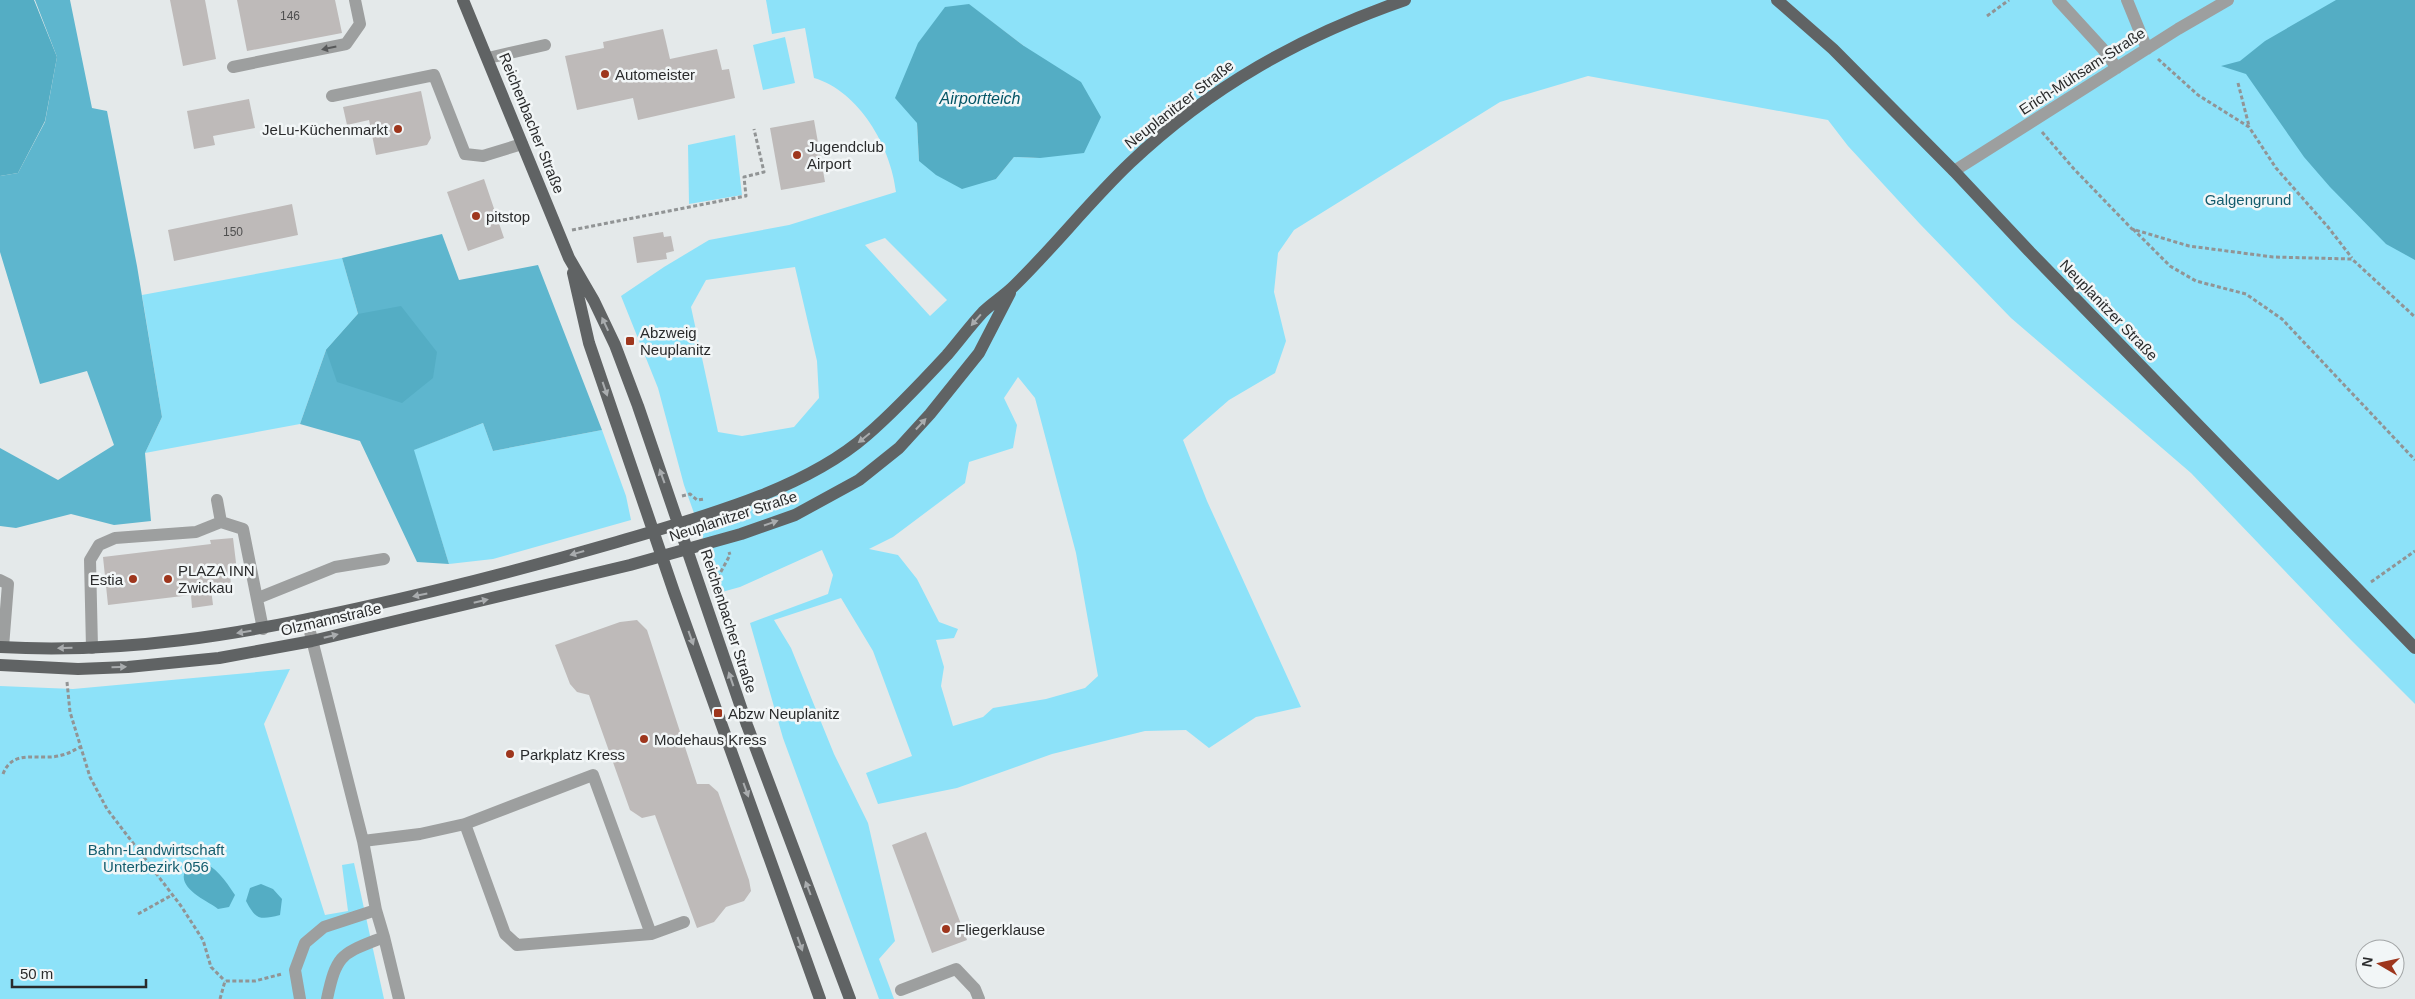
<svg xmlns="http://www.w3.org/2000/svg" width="2415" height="999" font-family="Arial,sans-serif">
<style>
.green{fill:#8de2f9;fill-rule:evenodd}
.forest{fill:#5eb6ce}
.water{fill:#54adc4}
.building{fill:#bebab9}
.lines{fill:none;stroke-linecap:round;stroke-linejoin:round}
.path{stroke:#919495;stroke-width:3;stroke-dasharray:4 2.5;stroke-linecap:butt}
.minor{stroke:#9d9f9f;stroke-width:12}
.major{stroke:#606364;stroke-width:12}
.oneway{fill:#58595a}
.oneway2{fill:#a9acae}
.poi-dot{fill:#9e361d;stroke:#f2f6f7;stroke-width:2}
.labels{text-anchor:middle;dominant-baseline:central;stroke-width:5;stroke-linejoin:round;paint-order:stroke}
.number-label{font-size:12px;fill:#4f4f4f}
.street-label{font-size:15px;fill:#2a2b2c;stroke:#f2f6f7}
.poi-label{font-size:15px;fill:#2a2b2c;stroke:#f2f6f7;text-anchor:start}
.park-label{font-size:15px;fill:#145d6e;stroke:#f2f6f7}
.water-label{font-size:16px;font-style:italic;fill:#035465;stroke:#f2f6f7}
</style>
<rect width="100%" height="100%" fill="#e4e9ea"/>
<!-- green -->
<path class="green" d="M 766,0 L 2415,0 L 2415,704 L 2351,640 L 2191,473 L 2011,318 L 1920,224 L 1848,146 L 1828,120 L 1588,76 L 1500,102 L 1294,230 L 1278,253 L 1274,292 L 1286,341 L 1275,373 L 1229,400 L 1183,440 L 1207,501 L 1301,707 L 1256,717 L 1209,748 L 1186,730 L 1145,731 L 1052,754 L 957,788 L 878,804 L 866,773 L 912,756 L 873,651 L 841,598 L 774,620 L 791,648 L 834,754 L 868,823 L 895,941 L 879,959 L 894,999 L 879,999 L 783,738 L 750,623 L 828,594 L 833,575 L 822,550 L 740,587 L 722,592 L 684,485 L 658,388 L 621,296 L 664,267 L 709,240 L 789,225 L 896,192 C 891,147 859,91 814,78 L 805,28 L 772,34 ZM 968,4 L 1024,46 L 1040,158 L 1014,157 L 996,179 L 919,161 L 917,123 ZM 885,238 L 947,300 L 930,316 L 865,245 ZM 795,267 L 817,361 L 819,398 L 794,427 L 742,436 L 718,432 L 691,307 L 706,280 ZM 1018,377 L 1035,398 L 1076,553 L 1098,676 L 1085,688 L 1046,699 L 993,708 L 983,717 L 953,726 L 941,686 L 944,667 L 936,640 L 954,638 L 958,629 L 939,622 L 917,579 L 898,555 L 869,549 L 893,537 L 965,483 L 969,462 L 1013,448 L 1017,425 L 1004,398 Z
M 785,37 L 795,83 L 763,90 L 753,45 Z
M 735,135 L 742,195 L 689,204 L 688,145 Z
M 342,258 L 358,314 L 326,350 L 300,424 L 145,453 L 162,417 L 142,295 Z
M 483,423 L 493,451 L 602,430 L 626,496 L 631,520 L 493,559 L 449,564 L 413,450 Z
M 290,669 L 264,724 L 325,915 L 348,911 L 342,865 L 354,863 L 384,999 L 0,999 L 0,686 L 73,689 Z"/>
<!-- forest -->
<path class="forest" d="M 35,0 L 70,0 L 92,108 L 107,111 L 137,266 L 162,417 L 145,453 L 151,521 L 114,525 L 71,514 L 16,528 L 0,526 L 0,448 L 58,480 L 114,445 L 87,371 L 40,384 L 0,252 L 0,176 L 18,173 L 45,122 L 57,57 Z
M 442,234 L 459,280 L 538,265 L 602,430 L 493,451 L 483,423 L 414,450 L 449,564 L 417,562 L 360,441 L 300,424 L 326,350 L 358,314 L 342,258 Z"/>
<!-- water -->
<path class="water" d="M 0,0 L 34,0 L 57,57 L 45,121 L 18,173 L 0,176 Z
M 2336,0 L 2415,0 L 2415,260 L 2386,244 L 2330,187 L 2304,157 L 2246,74 L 2221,66 L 2240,61 L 2265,41 Z
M 969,4 L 1024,46 L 1081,82 L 1101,117 L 1084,153 L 1040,158 L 1014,157 L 996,179 L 962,189 L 936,175 L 919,161 L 917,123 L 895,98 L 918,43 L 945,7 Z
M 401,306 L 437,352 L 433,378 L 402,403 L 337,382 L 326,350 L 358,314 Z
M 198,860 C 216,866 225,880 235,895 L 229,907 L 218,909 C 208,901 177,889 185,871 C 187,867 194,863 198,860 Z
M 261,884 L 273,889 L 282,899 L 280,915 C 260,920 256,920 246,901 L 250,888 Z"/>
<!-- building -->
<path class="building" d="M 170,0 L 205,0 L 216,59 L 183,66 Z
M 237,0 L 335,0 L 342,33 L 247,51 Z
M 663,29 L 670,59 L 717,49 L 722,70 L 729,69 L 735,98 L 638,120 L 633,98 L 577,110 L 565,56 L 604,48 L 603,42 Z
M 421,91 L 431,138 L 427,145 L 376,155 L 369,120 L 347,125 L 343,107 Z
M 249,99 L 255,128 L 213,136 L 215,145 L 194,149 L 187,111 Z
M 814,120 L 825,182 L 781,190 L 770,128 Z
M 484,179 L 504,238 L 468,251 L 447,192 Z
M 292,204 L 298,235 L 174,261 L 168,230 Z
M 663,232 L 664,237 L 671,236 L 674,251 L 666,253 L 667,259 L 637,263 L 633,237 Z
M 233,538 L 237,571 L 230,571 L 231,587 L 211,589 L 213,605 L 192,608 L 191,595 L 108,605 L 103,557 L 211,544 L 210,540 Z
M 637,620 L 647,630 L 697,784 L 709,784 L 718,792 L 749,880 L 751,891 L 744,901 L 726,907 L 714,922 L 697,928 L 655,815 L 642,818 L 630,810 L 589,695 L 577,692 L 570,684 L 555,645 L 620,622 Z
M 926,832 L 967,940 L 932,953 L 892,845 Z"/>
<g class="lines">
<!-- path -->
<path class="path" d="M 1987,16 L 2009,0
M 2158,59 L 2198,95 L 2249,127 L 2276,168 L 2328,227 L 2352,258
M 2238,83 L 2249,126
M 2042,132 L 2074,169 L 2132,229 L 2189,246 L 2273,257 L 2352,259 L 2415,317
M 2133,229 L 2170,266 L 2196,281 L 2246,294 L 2282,319 L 2415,460
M 572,230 L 746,196 L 744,177 L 764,172 L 754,129
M 682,496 L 690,494 L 697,500 L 704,499
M 711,579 L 718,577 L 730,555 L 729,552
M 2371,582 L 2415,551
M 67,682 L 70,712 L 90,777 L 107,809 L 181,906 L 203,940 L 211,967 L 225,981
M 3,774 C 13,747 41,762 62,755 C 68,754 74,750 80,747
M 138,914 L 172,895
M 220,999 L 225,981 L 255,981 L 282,974"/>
<!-- minor -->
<path class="minor" d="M 2058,0 L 2102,48 L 2117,68
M 2127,0 L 2147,49
M 488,58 L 545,45
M 233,67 L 346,44 L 360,24 L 355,0
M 332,96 L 434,75 L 465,154 L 483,156 L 522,144
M 1954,171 L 2178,29 L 2228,0
M 217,500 L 221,522
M 0,580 L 8,584 L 3,647
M 258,598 L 335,567 L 384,559
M 307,620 L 363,841 L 376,910 L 384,937 C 342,954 337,952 327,999
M 92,648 L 90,560 L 99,545 L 115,538 L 196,532 L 221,522 L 243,529 L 263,629
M 465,824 L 505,934 L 517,945 L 651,934 L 684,922
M 363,841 L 420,834 L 465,824 L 593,775 L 651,934
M 384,937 L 399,999
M 901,990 L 956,969 L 975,989 L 979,999
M 300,999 L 295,970 L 305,943 L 324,927 L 376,910"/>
<!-- major -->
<path class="major" d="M 463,0 L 569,258 L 594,301 L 615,345 L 638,406 L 747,725 L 850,999
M 1777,0 L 1833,49 L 1954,171 L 2030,252 L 2415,648
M 573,273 L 589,343 L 674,592 L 820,999
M 0,647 C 124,654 238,635 359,608 C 446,589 531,567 617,542 C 698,518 803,491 867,435 C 895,411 922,382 947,355 C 959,341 970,326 983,312 C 992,303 1004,296 1014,286 C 1054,247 1089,202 1130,163 C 1210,87 1301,36 1405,0
M 0,665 L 78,669 L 128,667 L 219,658 L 312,641 L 630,565 L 741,534 L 795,515 L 859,480 L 899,448 L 930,414 L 979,353 L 1010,293"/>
</g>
<!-- one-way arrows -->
<defs><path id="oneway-solid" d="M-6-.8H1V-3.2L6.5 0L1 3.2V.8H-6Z" transform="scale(1.25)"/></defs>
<use class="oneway" href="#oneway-solid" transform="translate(329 48) rotate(168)"/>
<g class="oneway2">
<use href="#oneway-solid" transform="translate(976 320) rotate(131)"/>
<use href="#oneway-solid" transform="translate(605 324) rotate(-115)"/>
<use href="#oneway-solid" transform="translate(605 389) rotate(71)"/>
<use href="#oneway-solid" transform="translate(921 424) rotate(-47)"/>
<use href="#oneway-solid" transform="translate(864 438) rotate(141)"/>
<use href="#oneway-solid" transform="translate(662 476) rotate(-110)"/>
<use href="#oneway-solid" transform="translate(771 523) rotate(-19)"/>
<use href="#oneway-solid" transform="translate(577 553) rotate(164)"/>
<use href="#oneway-solid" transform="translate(420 595) rotate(168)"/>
<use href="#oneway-solid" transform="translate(481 601) rotate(-13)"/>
<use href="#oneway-solid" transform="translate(244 632) rotate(171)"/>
<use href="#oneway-solid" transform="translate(331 636) rotate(-14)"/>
<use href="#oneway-solid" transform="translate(691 638) rotate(70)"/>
<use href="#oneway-solid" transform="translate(65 648) rotate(179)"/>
<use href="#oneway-solid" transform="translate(119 667) rotate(-2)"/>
<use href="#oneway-solid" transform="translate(731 679) rotate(-109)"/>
<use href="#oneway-solid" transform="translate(746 790) rotate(70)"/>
<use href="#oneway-solid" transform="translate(808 888) rotate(-111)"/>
<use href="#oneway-solid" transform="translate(800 944) rotate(70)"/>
</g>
<!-- markers -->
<g class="poi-dot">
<circle cx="605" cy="74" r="5"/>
<circle cx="398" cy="129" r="5"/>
<circle cx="797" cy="155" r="5"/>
<circle cx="476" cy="216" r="5"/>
<rect x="625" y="336" width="10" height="10" rx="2.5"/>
<circle cx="133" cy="579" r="5"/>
<circle cx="168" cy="579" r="5"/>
<rect x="713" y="708" width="10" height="10" rx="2.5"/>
<circle cx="644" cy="739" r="5"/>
<circle cx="510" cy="754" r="5"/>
<circle cx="946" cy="929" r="5"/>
</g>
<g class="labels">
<!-- number labels -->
<g class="number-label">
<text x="290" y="16">146</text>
<text x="233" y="232">150</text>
</g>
<!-- street labels -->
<g class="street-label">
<text transform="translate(2082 71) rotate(-33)">Erich-Mühsam-Straße</text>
<text transform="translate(1179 104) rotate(-38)">Neuplanitzer Straße</text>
<text transform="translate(532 123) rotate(68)">Reichenbacher Straße</text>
<text transform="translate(2109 310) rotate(46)">Neuplanitzer Straße</text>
<text transform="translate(733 516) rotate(-18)">Neuplanitzer Straße</text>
<text transform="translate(331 619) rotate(-13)">Olzmannstraße</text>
<text transform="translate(729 621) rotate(72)">Reichenbacher Straße</text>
</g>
<!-- poi labels -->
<g class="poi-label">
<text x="615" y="74">Automeister</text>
<text x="388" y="129" text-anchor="end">JeLu-Küchenmarkt</text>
<text x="807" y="146">Jugendclub<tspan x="807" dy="17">Airport</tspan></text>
<text x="486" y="216">pitstop</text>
<text x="640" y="332">Abzweig<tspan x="640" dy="17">Neuplanitz</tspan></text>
<text x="178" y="570">PLAZA INN<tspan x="178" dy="17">Zwickau</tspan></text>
<text x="123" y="579" text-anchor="end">Estia</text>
<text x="728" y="713">Abzw Neuplanitz</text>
<text x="654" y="739">Modehaus Kress</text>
<text x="520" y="754">Parkplatz Kress</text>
<text x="956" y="929">Fliegerklause</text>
</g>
<!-- park labels -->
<g class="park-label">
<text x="2248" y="199">Galgengrund</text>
<text x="156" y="849">Bahn-Landwirtschaft<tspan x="156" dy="17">Unterbezirk 056</tspan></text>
</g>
<!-- water labels -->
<g class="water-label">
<text x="980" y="98">Airportteich</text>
</g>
</g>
<!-- north arrow -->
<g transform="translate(2380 964) rotate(279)"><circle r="24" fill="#f2f6f7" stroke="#a2a5a6"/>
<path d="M0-4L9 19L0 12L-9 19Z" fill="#9e361d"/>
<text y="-8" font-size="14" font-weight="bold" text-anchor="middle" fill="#2a2b2c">N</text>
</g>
<!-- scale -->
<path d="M12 979v8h134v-8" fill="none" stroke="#2a2b2c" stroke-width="2.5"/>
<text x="20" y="979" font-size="15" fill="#2a2b2c" stroke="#f2f6f7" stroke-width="4" paint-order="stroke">50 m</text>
</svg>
